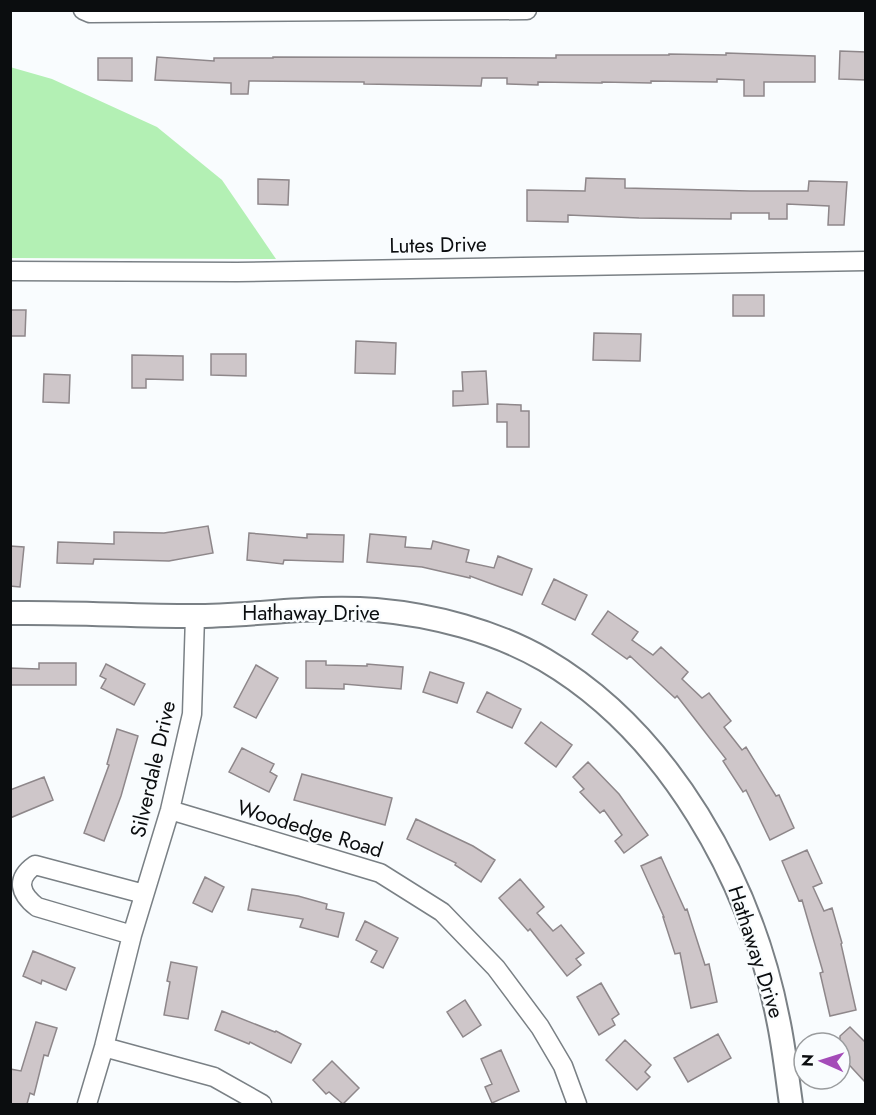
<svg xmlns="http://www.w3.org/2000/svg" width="876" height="1115" font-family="Jost,sans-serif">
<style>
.green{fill:#b3f0b4}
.building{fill:#cec6c9;stroke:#8e878a;stroke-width:1.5}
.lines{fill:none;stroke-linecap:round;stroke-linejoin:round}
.minor-casing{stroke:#7a8085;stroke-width:21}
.tertiary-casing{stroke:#7a8085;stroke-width:26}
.minor{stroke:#fff;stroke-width:18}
.tertiary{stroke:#fff;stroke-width:22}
.labels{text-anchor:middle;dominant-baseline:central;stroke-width:4.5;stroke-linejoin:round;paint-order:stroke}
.street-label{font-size:21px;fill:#0b0d0f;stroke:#f9fcfe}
</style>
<rect width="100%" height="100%" fill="#f9fcfe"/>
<!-- green -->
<path class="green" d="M 10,67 L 52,79 L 157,127 L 222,180 L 276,259 L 11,258 Z"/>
<!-- building -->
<path class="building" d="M 840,51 L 866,52 L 866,80 L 839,79 Z
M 726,53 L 815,56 L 815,82 L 764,82 L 764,96 L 744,96 L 744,80 L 717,79 L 717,82 L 651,81 L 651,83 L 602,82 L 602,83 L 538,82 L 538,85 L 507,84 L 507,78 L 482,78 L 481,86 L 364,84 L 364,82 L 249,81 L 248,94 L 231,94 L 231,83 L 155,80 L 157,57 L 214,61 L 214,58 L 273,58 L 273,57 L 556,58 L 556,55 L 669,55 L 669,54 L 726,55 Z
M 98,58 L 132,58 L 132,81 L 98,80 Z
M 586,178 L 625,179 L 625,188 L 750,191 L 808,191 L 809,181 L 847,182 L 844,225 L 828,225 L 829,206 L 787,204 L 787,219 L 769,219 L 769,213 L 731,213 L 731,219 L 639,218 L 568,215 L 568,222 L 527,221 L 527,190 L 585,191 Z
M 258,179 L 289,180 L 288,205 L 258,204 Z
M 733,295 L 764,295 L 764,316 L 733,316 Z
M 10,310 L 26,310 L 25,336 L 10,336 Z
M 594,333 L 641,334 L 640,361 L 593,360 Z
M 356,341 L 396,343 L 395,374 L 355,373 Z
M 211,354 L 246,354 L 246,376 L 211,375 Z
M 132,355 L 183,356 L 183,380 L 146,379 L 146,388 L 132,388 Z
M 486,371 L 488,404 L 453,406 L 453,391 L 463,391 L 462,372 Z
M 44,374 L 70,375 L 69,403 L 43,402 Z
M 497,404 L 521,405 L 521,411 L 529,411 L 529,447 L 507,447 L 507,422 L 497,422 Z
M 208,526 L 213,553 L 169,561 L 94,559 L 93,564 L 57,563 L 58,542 L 114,544 L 114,532 L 164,533 Z
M 249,533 L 307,538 L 307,534 L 344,535 L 343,562 L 284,560 L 283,564 L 247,560 Z
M 370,534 L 406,537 L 405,547 L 431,549 L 433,541 L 469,550 L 466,562 L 494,568 L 498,556 L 532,569 L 522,595 L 470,576 L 470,578 L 422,567 L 367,562 Z
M 10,546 L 24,547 L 20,587 L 10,586 Z
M 554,579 L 587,595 L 575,620 L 542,604 Z
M 608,611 L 638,632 L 632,640 L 653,655 L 661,647 L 688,672 L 682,679 L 702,698 L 709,693 L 731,721 L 724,727 L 742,750 L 746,747 L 776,796 L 779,795 L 794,828 L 770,840 L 746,790 L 743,792 L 723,761 L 726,759 L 677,696 L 675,698 L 630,656 L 627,659 L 592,634 Z
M 306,661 L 326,661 L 326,665 L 367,666 L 367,664 L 403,667 L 401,689 L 344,684 L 344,689 L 306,688 Z
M 39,663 L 76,663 L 76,685 L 10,685 L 10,668 L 39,669 Z
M 106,664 L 145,684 L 134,705 L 101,688 L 106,679 L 100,676 Z
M 256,665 L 278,678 L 256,718 L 234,707 Z
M 430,672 L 464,683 L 457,703 L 423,692 Z
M 487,692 L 521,709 L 512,728 L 477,712 Z
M 541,722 L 572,745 L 556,767 L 525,743 Z
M 117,729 L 138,736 L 121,796 L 104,841 L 84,833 L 109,765 L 107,764 Z
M 242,748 L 274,764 L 270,772 L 277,776 L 269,792 L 229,772 Z
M 588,762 L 619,794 L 648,835 L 624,853 L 615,841 L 622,835 L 604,810 L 600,813 L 580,792 L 584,789 L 573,777 Z
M 302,774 L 392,798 L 385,825 L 294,800 Z
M 44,777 L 53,800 L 10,818 L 10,790 Z
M 416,819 L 473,846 L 495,860 L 481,882 L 455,865 L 456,863 L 407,839 Z
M 807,850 L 822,883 L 813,887 L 824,911 L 832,908 L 842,943 L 841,944 L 856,1010 L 830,1016 L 820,973 L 823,972 L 802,900 L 799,901 L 782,861 Z
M 661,857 L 685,910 L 687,909 L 705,965 L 709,964 L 717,1002 L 691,1008 L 680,953 L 675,954 L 663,917 L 664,917 L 641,866 Z
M 205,877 L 224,887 L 212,912 L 193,903 Z
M 520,879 L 544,907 L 537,913 L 553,931 L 561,925 L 584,953 L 576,959 L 581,965 L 567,976 L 530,929 L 528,931 L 499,898 Z
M 252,889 L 298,896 L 327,904 L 326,909 L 344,913 L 338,937 L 300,927 L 303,919 L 248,910 Z
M 365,921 L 398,938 L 383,968 L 371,962 L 377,951 L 356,940 Z
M 33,951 L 75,968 L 66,990 L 42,980 L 41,984 L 23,976 Z
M 171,962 L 197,967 L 188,1019 L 164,1015 L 170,982 L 167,981 Z
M 601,983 L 619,1014 L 612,1019 L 615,1025 L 599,1035 L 577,997 Z
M 465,1000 L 481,1025 L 463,1037 L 447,1012 Z
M 222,1011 L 275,1032 L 276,1031 L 301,1044 L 291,1063 L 250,1042 L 249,1044 L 215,1030 Z
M 36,1022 L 57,1028 L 48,1056 L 44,1055 L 34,1095 L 30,1093 L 27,1104 L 10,1104 L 10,1069 L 21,1071 Z
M 850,1027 L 866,1043 L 866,1083 L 840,1055 L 840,1036 Z
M 718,1034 L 731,1058 L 688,1082 L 674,1058 Z
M 625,1040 L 651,1065 L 645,1072 L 650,1077 L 637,1090 L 606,1060 Z
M 501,1050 L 519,1091 L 492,1103 L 485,1087 L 492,1084 L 481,1059 Z
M 332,1061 L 359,1088 L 343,1104 L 329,1092 L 326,1094 L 313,1080 Z"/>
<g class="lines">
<!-- minor casing -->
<g class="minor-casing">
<path id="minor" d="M 83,10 L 90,13 L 527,10
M 10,271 L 237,272 L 866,261
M 170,810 L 380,873 L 442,912 L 496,968 L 540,1027 L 563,1066 L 577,1104
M 132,935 L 37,907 C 20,894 15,879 35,865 L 144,894
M 104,1047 L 214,1077 L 262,1104
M 87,1104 L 104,1047 L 132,935 L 170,810 L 192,714 L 195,616"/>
</g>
<!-- tertiary casing -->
<g class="tertiary-casing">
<path id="tertiary" d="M 10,613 C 71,612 132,616 193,616 C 254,616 315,605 376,610 C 433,615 495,631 545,660 C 669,733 751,881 778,1019 C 784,1047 787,1076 791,1104"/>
</g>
<!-- minor -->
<use href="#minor" class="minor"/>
<!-- tertiary -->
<use href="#tertiary" class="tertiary"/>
</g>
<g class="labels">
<!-- street labels -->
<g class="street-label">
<text transform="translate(438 245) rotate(-1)">Lutes Drive</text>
<text x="311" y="613">Hathaway Drive</text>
<text transform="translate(153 769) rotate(-77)">Silverdale Drive</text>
<text transform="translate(310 829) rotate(17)">Woodedge Road</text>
<text transform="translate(756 952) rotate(72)">Hathaway Drive</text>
</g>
</g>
<!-- border -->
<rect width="876" height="1115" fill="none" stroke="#0b0d0f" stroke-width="24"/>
<!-- north arrow -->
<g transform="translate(822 1061) rotate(273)"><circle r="28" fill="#f9fcfe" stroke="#9a9c9e" stroke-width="1.5"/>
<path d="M0-4.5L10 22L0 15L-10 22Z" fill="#a44bb8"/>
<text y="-9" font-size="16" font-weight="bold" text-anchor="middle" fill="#0b0d0f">N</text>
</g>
</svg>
